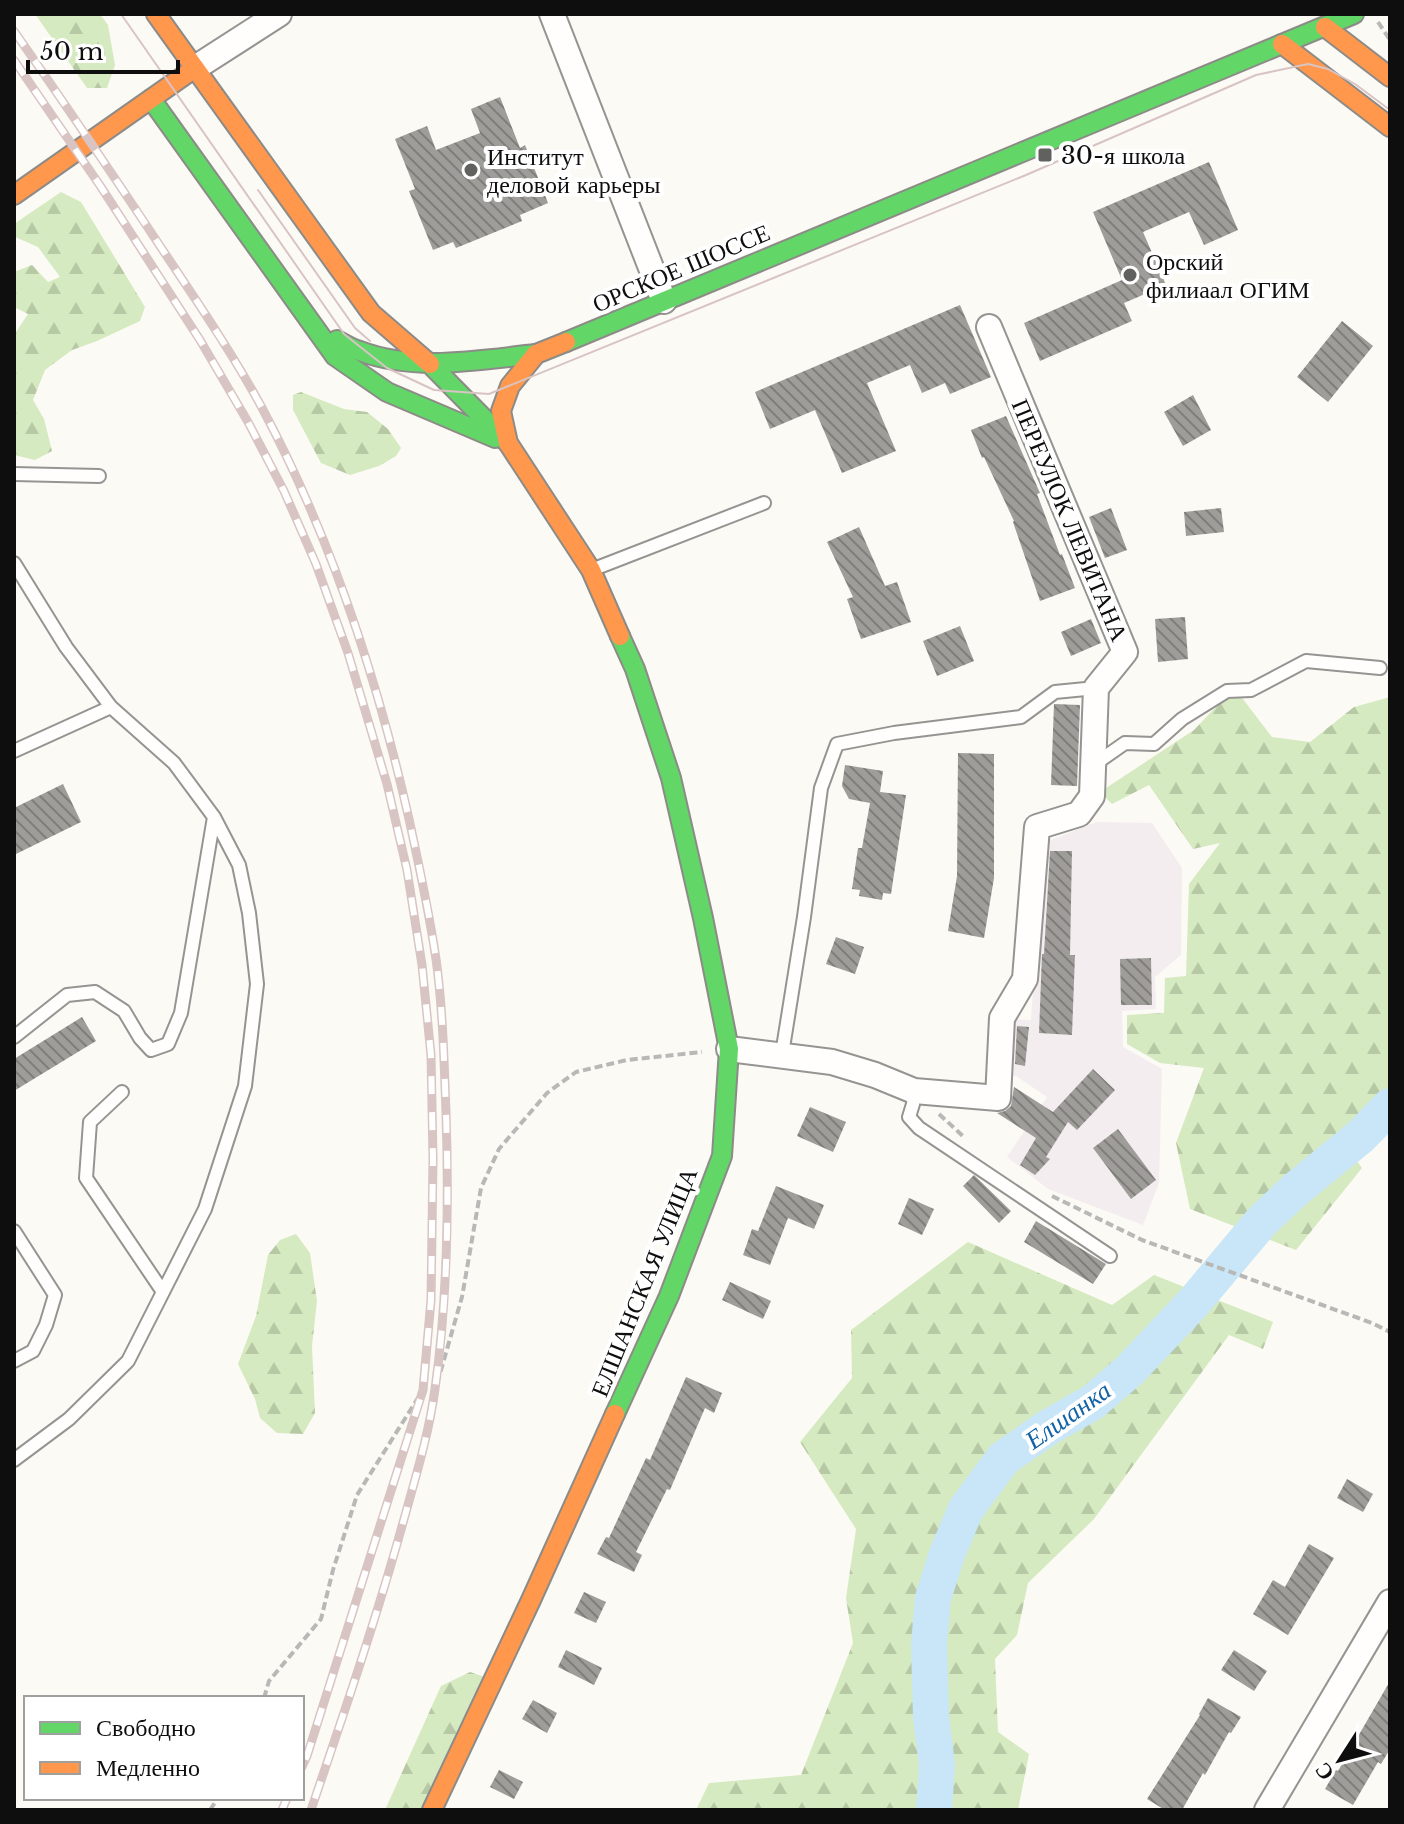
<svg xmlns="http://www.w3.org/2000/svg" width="1404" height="1824" font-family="'Libre Baskerville',serif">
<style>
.industrial{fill:#f3edf0}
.forest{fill:url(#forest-firs)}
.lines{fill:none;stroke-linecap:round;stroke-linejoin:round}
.river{stroke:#c8e6f7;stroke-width:36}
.building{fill:url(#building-back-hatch)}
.lane-casing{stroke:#959492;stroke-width:16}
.street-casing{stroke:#959492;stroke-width:28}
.fast-casing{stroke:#8c8b88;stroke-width:22}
.slow-casing{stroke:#8c8b88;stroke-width:22}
.path{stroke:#b8b8b7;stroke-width:4;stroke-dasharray:8 4;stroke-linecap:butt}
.lane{stroke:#fffefd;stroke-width:12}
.street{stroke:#fffefd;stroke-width:24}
.fast{stroke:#63d668;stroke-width:18}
.slow{stroke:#ff974d;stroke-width:18}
.tram{stroke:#d9c4c4;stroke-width:2}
.rail-casing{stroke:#d9c4c4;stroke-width:9}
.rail{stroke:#fff;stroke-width:6;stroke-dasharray:18;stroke-linecap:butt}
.poi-dot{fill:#61615e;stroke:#fff;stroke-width:3}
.labels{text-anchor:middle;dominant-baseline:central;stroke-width:8;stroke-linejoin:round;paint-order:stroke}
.poi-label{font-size:24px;fill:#0e0e0e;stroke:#fff;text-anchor:start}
.street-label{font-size:24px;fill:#0e0e0e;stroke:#fff}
.water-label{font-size:26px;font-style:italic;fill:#1263a6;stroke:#fff}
</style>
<defs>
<pattern id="forest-firs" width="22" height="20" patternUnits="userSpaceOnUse" patternTransform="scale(2)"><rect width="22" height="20" fill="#d5eac0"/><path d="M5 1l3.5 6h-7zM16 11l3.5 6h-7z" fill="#b6c8a4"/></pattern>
<pattern id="building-back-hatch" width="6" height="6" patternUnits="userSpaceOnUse" patternTransform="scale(2)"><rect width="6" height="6" fill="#9f9d99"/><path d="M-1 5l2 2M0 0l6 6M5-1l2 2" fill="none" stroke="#807e7b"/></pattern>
</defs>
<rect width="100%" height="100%" fill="#fcfaf4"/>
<!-- industrial -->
<path class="industrial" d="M 1097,822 L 1152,823 L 1182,868 L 1181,955 L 1155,977 L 1156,1009 L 1122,1011 L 1123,1047 L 1162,1069 L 1159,1183 L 1143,1225 L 1048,1189 L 1007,1157 L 1047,1097 L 1016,1076 L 1000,1075 L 1006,1019 L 1031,1020 L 1043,843 Z"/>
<!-- forest -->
<path class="forest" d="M 35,14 L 100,14 L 108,25 L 115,65 L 107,88 L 87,88 Z
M 61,192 L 81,202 L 145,307 L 140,321 L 97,341 L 72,350 L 45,370 L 33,400 L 44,419 L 52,451 L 35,460 L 14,455 L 14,332 L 16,332 L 28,314 L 14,307 L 14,272 L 32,265 L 48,282 L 60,277 L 38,247 L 15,237 L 14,224 Z
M 301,392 L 344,409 L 367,412 L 388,429 L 401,448 L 396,456 L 379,466 L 350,475 L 321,463 L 293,410 L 293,395 Z
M 1236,690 L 1272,737 L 1310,742 L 1354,707 L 1390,697 L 1390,1099 L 1352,1154 L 1362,1168 L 1296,1250 L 1190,1209 L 1176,1143 L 1204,1068 L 1160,1063 L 1127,1044 L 1127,1015 L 1164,1013 L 1165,978 L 1186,976 L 1189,884 L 1220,843 L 1193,849 L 1149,785 L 1112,804 L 1100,792 L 1194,730 L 1214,709 Z
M 296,1234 L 310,1253 L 317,1301 L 312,1346 L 315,1413 L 303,1434 L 277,1433 L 260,1418 L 255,1399 L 238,1364 L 256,1316 L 268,1255 L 280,1240 Z
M 968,1242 L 1112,1305 L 1154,1275 L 1273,1322 L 1263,1349 L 1229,1335 L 1094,1519 L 1028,1583 L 1017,1635 L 995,1659 L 998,1732 L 1029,1754 L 1018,1810 L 696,1810 L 709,1783 L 801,1775 L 853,1643 L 846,1598 L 856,1529 L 800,1442 L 852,1378 L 851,1330 Z
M 470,1672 L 485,1677 L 424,1810 L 385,1810 L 441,1686 Z"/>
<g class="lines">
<!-- river -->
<path class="river" d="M 934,1810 L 937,1765 L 931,1717 L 929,1644 L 933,1598 L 947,1554 L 966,1509 L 1003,1459 L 1047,1428 L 1093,1402 L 1130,1370 L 1194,1302 L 1261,1222 L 1296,1189 L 1361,1136 L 1390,1106"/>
</g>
<!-- building -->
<path class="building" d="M 500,97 L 520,148 L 525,145 L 548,203 L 520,215 L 522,221 L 456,248 L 453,242 L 433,250 L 409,191 L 415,189 L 395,139 L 427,126 L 436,150 L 480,133 L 471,109 Z
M 1209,162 L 1238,230 L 1204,245 L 1189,212 L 1143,232 L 1166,285 L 1124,303 L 1132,321 L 1040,361 L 1024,323 L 1122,280 L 1093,212 Z
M 960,305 L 991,377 L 950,394 L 945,383 L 922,393 L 910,365 L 867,383 L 896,451 L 842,473 L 815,410 L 770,429 L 755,392 Z
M 1342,321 L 1373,346 L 1328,402 L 1297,377 Z
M 1193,395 L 1211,430 L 1183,446 L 1164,412 Z
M 1006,416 L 1040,493 L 1037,494 L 1060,555 L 1062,554 L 1075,588 L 1040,601 L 1013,522 L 1014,521 L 984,457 L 982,458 L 971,430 Z
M 1111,508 L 1127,550 L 1105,558 L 1089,517 Z
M 1221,508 L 1224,532 L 1186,536 L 1184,512 Z
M 859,527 L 885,586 L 897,582 L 911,622 L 861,639 L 847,599 L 853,597 L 827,542 Z
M 1185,617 L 1188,659 L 1158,662 L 1155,619 Z
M 1091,619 L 1101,643 L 1071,656 L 1061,632 Z
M 960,626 L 974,661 L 937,676 L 923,641 Z
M 1054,704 L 1080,705 L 1077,786 L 1051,785 Z
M 958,753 L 994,754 L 994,878 L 984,938 L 948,931 L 957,876 Z
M 845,765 L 883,771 L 880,792 L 906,795 L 891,894 L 883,893 L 882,900 L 859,896 L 860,890 L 852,889 L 858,848 L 862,848 L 870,803 L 849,799 L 842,786 Z
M 63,784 L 81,822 L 14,855 L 14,808 Z
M 1050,851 L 1072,851 L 1070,955 L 1075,955 L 1072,1035 L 1039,1033 L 1042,954 L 1044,954 Z
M 836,937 L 864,947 L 855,974 L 826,964 Z
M 1151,958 L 1152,1005 L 1121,1005 L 1120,959 Z
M 82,1017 L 96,1041 L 14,1091 L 14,1059 Z
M 1017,1026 L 1029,1027 L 1025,1066 L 1015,1064 Z
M 1093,1069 L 1115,1090 L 1077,1130 L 1068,1122 L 1046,1157 L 1050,1159 L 1035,1175 L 1020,1165 L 1036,1138 L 997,1113 L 1005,1111 L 1011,1106 L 1014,1087 L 1053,1112 Z
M 810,1107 L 846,1122 L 833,1152 L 797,1136 Z
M 1118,1129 L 1156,1180 L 1131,1199 L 1093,1148 Z
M 974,1175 L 1011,1211 L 999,1223 L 963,1186 Z
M 776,1186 L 824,1205 L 814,1229 L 788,1218 L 770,1265 L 743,1255 L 752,1229 L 758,1231 Z
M 909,1198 L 934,1209 L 922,1235 L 898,1224 Z
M 1036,1221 L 1106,1264 L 1093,1284 L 1024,1242 Z
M 730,1282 L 771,1301 L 763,1319 L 722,1300 Z
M 686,1377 L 722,1393 L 714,1413 L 705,1408 L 670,1490 L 667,1489 L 636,1552 L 642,1555 L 634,1572 L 597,1554 L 606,1537 L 609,1538 L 646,1458 L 650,1460 Z
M 1347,1479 L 1373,1494 L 1363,1512 L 1337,1498 Z
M 1309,1544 L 1334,1558 L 1288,1635 L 1253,1614 L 1273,1580 L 1285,1587 Z
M 584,1592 L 606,1602 L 596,1623 L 574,1613 Z
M 566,1650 L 602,1668 L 594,1685 L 558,1667 Z
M 1234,1650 L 1267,1671 L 1254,1691 L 1221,1670 Z
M 1390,1681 L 1390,1749 L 1381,1764 L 1378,1762 L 1353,1805 L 1325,1789 L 1336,1770 L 1338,1771 Z
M 1208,1698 L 1241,1717 L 1231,1733 L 1229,1732 L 1205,1775 L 1203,1773 L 1182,1810 L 1165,1810 L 1147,1799 L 1200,1715 L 1199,1714 Z
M 533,1700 L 557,1713 L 547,1733 L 522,1719 Z
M 499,1770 L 523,1782 L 514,1799 L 490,1787 Z"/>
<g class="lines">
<!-- lane casing -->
<g class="lane-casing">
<path id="lane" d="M 14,474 L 99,476
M 14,563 L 66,647 L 111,707 L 174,763 L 214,817 L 239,865 L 249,913 L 257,984 L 245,1086 L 205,1209 L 163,1292 L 128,1361 L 69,1419 L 14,1460
M 594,569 L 764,503
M 14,751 L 111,707
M 1095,764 L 1125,743 L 1154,744 L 1182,719 L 1227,691 L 1251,690 L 1306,661 L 1380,668
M 14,1037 L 67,995 L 95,992 L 124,1011 L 140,1038 L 151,1050 L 168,1044 L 181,1013 L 214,817
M 782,1054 L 804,917 L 821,788 L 837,744 L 894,733 L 1021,717 L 1055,692 L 1096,688
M 914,1091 L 913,1104 L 909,1117 L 919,1128 L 1110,1256
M 122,1092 L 90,1122 L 86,1178 L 163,1292
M 14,1231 L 55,1295 L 46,1325 L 33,1351 L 14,1361"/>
</g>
<!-- street casing -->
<g class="street-casing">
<path id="street" d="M 552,14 L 664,301
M 195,68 L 279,14
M 729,1049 L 832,1062 L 875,1075 L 914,1091 L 998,1098 L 1002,1018 L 1025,979 L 1037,827 L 1079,814 L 1092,796 L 1096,688 L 1125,652 L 989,327
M 1267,1810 L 1390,1602"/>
</g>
<!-- fast casing -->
<g class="fast-casing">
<path id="fast" d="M 151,99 L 335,356 L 387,392 L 495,438
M 337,340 C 344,344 352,349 360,351 C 415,372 479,360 536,354
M 566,342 L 1354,14
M 430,364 L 508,443
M 615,1414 L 669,1296 L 722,1156 L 729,1049 L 703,918 L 671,778 L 635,669 L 620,636"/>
</g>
<!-- slow casing -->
<g class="slow-casing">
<path id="slow" d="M 156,14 L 371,313 L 430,364
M 1325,27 L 1390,77
M 1282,44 L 1390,127
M 14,195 L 195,68
M 566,342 L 536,354 L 510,386 L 501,411 L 508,443 L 591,570 L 620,636
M 432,1810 L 531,1600 L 615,1414"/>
</g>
<!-- path -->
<path class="path" d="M 1378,22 L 1390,40
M 939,1114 L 965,1138
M 1052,1196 L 1142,1240 L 1372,1323 L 1390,1332
M 264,1698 L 269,1681 L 321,1619 L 333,1570 L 357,1495 L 423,1390 L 435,1391 L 462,1297 L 481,1188 L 499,1149 L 547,1093 L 576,1072 L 627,1060 L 702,1052
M 210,1810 L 218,1798"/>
<!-- lane -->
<use href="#lane" class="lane"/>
<!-- street -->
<use href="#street" class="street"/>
<!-- fast -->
<use href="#fast" class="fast"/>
<!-- slow -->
<use href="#slow" class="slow"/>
<!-- tram -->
<path class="tram" d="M 121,14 L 344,334 L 387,368 L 434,390 L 489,394 L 1026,175 L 1256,75 L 1308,64 L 1328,69 L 1355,84 L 1390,110
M 258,190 L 355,328 L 370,341"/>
<!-- rail casing -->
<g class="rail-casing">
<path id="rail" d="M 14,31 C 65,104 115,178 164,252 C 198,303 232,353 261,406 C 330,535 377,677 409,819 C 419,865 429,912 436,959 C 443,1010 444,1061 446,1112 C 449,1204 448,1297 435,1389 C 429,1433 416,1476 404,1519 C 377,1617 344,1713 311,1810
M 14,60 L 101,187 L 200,340 L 248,422 L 284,491 L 316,564 L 348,653 L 387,784 L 407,870 L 422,965 L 431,1055 L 433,1159 L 431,1300 L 423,1390 L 307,1756 L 302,1767
M 282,1810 L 287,1798"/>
</g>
<!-- rail -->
<use href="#rail" class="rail"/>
</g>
<!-- markers -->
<g class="poi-dot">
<rect x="1037" y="147" width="16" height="16" rx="4"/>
<circle cx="471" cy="170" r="8"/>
<circle cx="1130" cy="275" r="8"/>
</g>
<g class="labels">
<!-- poi labels -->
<g class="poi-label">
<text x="1061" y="155">30-я школа</text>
<text x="487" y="156">Институт<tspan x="487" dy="28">деловой карьеры</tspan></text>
<text x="1146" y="261">Орский<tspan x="1146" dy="28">филиаал ОГИМ</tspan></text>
</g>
<!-- street labels -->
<g class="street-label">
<text transform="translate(681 268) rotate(-23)">ОРСКОЕ ШОССЕ</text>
<text transform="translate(1070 520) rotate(67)">ПЕРЕУЛОК ЛЕВИТАНА</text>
<text transform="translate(644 1282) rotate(-68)">ЕЛШАНСКАЯ УЛИЦА</text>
</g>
<!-- water labels -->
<g class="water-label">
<text transform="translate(1068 1415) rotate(-35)">Елшанка</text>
</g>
</g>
<!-- border -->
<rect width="1404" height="1824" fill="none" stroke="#0e0e0e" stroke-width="32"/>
<!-- legend -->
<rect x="24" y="1696" width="280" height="104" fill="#ffffff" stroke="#9f9f9f" stroke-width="2"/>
<rect x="40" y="1722" width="40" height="12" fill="#63d668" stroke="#9f9f9f" stroke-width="2"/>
<text x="96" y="1736" font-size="24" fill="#0e0e0e">Свободно</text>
<rect x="40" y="1762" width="40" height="12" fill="#ff974d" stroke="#9f9f9f" stroke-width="2"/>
<text x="96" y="1776" font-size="24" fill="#0e0e0e">Медленно</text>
<!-- north arrow -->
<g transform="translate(1340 1760) rotate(234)" stroke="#ffffff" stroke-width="6" paint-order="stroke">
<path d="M0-6L14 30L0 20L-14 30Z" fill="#0e0e0e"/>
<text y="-12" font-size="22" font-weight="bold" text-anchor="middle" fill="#0e0e0e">С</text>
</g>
<!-- scale -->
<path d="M28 60v12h150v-12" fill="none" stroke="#0e0e0e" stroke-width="4"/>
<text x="40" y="60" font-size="24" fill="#0e0e0e" stroke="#ffffff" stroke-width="6" paint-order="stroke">50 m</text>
</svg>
